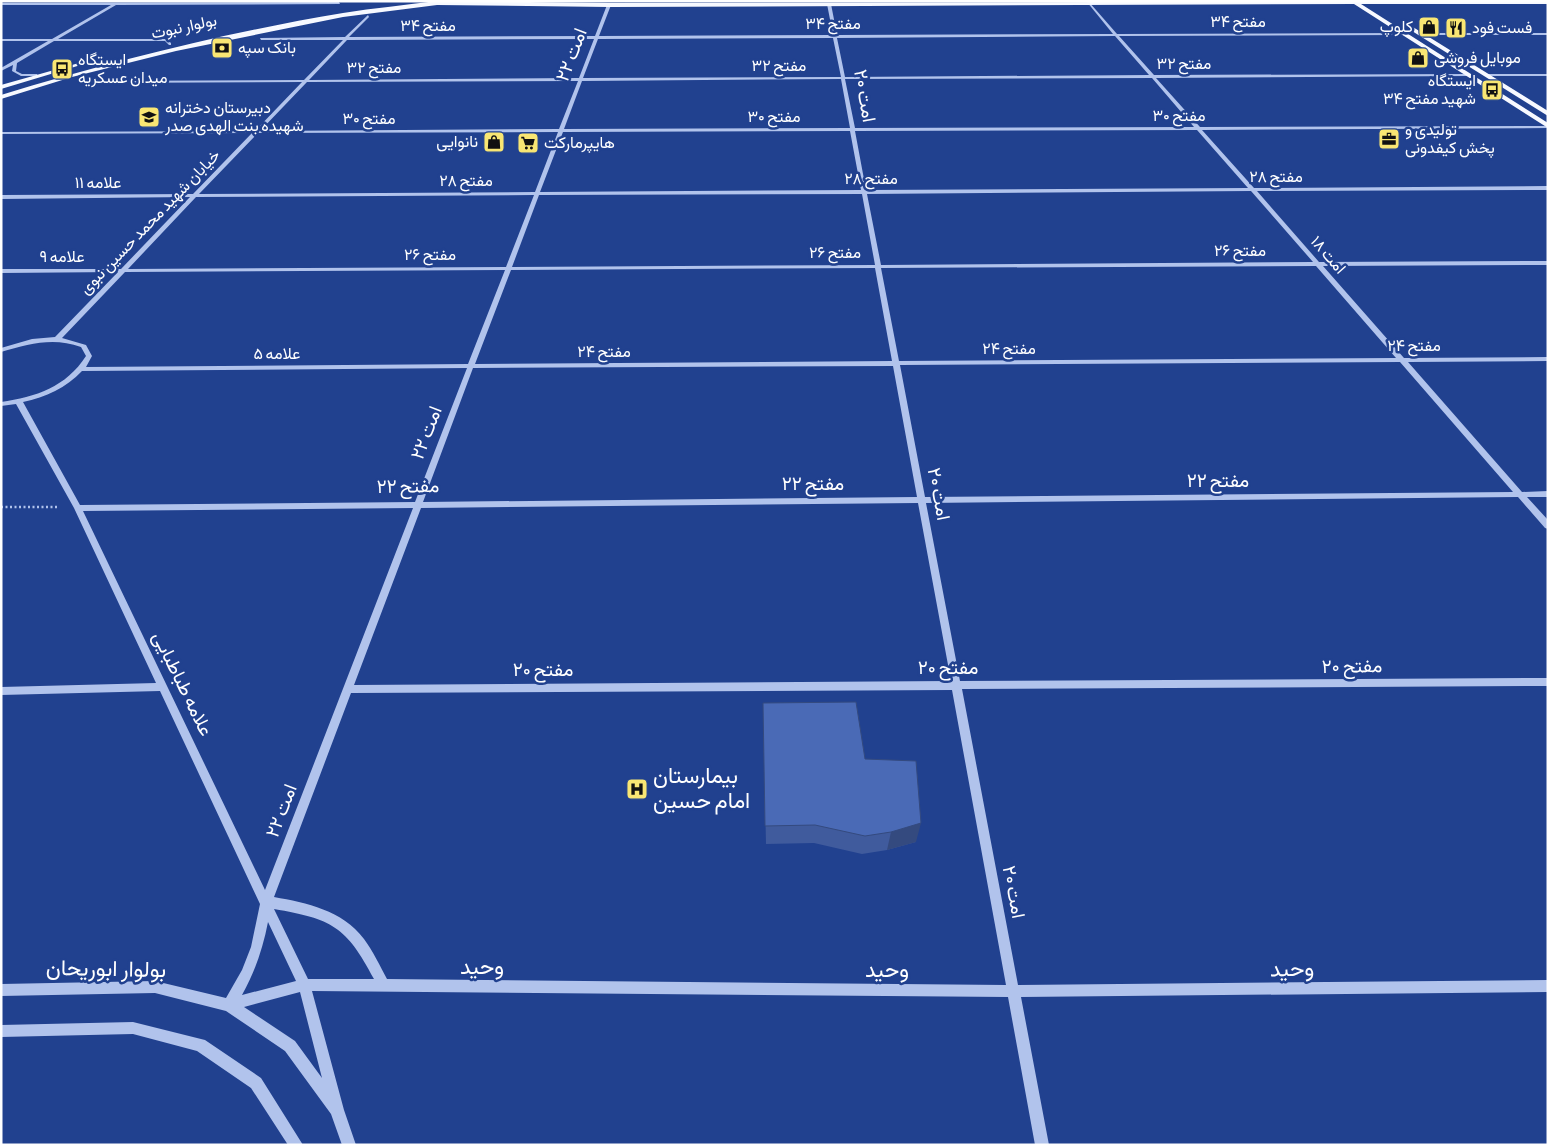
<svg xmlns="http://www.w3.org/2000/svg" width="1549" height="1146" font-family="'Alegreya Sans',Vazirmatn,sans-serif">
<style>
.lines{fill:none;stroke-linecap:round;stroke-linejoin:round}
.path{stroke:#b1c3ec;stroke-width:2.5;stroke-dasharray:2 2.5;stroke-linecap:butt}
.minor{fill:#b1c3ec;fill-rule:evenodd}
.major{fill:#f7f9ff;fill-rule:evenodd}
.wall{fill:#405b9d}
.shaded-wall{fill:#344a7f}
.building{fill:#4a6ab6;stroke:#344a7f}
.labels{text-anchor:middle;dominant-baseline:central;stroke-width:5;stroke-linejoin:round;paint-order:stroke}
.far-street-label{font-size:16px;fill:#fff;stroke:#21418f}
.far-poi-label{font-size:16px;fill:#fff;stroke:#21418f;text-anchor:start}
.street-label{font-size:19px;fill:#fff;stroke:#21418f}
.near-poi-label{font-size:22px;fill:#fff;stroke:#21418f;text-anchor:start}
.near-street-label{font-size:22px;fill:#fff;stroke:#21418f}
</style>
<rect width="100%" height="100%" fill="#21418f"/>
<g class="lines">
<!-- path -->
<path class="path" d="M 1,507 L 57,507"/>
<!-- minor -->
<path class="minor" d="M 339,2 L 340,4 L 116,5 L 58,39 L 166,39 L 171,43 L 171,45 L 169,45 L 165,41 L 54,41 L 17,63 L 16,71 L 22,74 L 37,74 L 38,76 L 21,76 L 12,71 L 13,65 L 1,71 L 1,68 L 48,41 L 1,41 L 1,39 L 52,39 L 111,5 L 1,5 L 1,3 Z
M 1087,2 L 1089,2 L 1117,34 L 1404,33 L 1406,34 L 1404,35 L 1119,36 L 1154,75 L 1468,74 L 1470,75 L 1468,76 L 1156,78 L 1200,127 L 1548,126 L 1548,128 L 1202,130 L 1254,188 L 1548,186 L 1548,190 L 1257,191 L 1319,262 L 1548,261 L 1548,265 L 1323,266 L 1404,358 L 1548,357 L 1548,361 L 1408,362 L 1522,492 L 1548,491 L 1548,497 L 1527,497 L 1548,520 L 1548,529 L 1545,528 L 1518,497 L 926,503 L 960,681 L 1548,678 L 1548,686 L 962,689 L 1018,985 L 1548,980 L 1548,992 L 1021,997 L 1049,1145 L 1035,1145 L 1008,997 L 312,991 L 344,1110 L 356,1145 L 342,1145 L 331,1114 L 285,1051 L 226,1011 L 155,993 L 1,996 L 1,984 L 155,981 L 226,998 L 242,970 L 251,947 L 260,904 L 160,691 L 1,695 L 1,687 L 156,683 L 74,508 L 16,404 L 1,406 L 1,402 C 36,397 66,387 86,356 L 81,347 C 53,337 29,344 1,352 L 1,348 L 32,339 L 55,337 L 118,272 L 1,273 L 1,269 L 121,269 L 190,197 L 1,199 L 1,195 L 193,194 L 252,133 L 1,134 L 1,132 L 255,131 L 302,82 L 90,83 L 88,82 L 90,81 L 304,80 L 343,40 L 261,40 L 260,38 L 345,37 L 368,15 L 369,17 L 349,37 L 595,36 L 607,5 L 609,4 L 611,5 L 599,36 L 833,35 L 827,4 L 829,3 L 831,4 L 837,35 L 1113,34 ZM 1115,36 L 1149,75 L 845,77 L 837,38 ZM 833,38 L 841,77 L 583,78 L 598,39 ZM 594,39 L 579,78 L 309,80 L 347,40 ZM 1152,78 L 1194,127 L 855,128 L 845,79 ZM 841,79 L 850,128 L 564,129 L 582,81 ZM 578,81 L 559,129 L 260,131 L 307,82 ZM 1197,130 L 1248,188 L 866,190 L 855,131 ZM 850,131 L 861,190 L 540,192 L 563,132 ZM 558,132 L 535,192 L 199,194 L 258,133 ZM 1251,191 L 1313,262 L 881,265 L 867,194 ZM 862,194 L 875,265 L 512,267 L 539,195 ZM 534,195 L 506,267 L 128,269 L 196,197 ZM 1316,266 L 1396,358 L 899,361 L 881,268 ZM 875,268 L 892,361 L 475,364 L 511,270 ZM 505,270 L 468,364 L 86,367 L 92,356 L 86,345 L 62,338 L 125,272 ZM 1400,362 L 1513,492 L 925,497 L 900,365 ZM 893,366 L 917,497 L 423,502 L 473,368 ZM 467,368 L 415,502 L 80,505 L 23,402 C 46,397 66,388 82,371 ZM 918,503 L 951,681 L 354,685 L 421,508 ZM 413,508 L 265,890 L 83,511 ZM 952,690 L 1006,985 L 387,979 C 380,966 373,951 364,939 C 342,910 307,903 274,897 L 351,693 ZM 274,909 C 332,919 346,926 374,979 L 308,979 ZM 268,922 L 296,981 L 242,995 C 255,972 263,948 268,922 ZM 300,992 L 322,1078 L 295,1041 L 244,1007 Z
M 1420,33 L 1548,33 L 1548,35 L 1419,35 Z
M 1486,74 L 1548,74 L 1548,76 L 1485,76 Z
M 133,1022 L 205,1040 L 261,1078 L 303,1145 L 288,1145 L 251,1088 L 197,1051 L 133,1034 L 1,1037 L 1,1025 Z"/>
<!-- major -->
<path class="major" d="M 437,1 L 609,3 L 1548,1 L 1548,4 L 1361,4 L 1548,123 L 1548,128 L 1354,4 L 609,7 L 437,5 L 343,17 L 176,51 L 72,77 L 1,99 L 1,95 C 112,61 229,32 343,13 C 374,8 406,5 437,1 Z
M 1404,24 L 1408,24 L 1548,111 L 1548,116 L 1404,26 Z
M 79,63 L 84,64 L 1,89 L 1,85 Z"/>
</g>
<!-- wall -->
<path class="wall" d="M 763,703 L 865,759 L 916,842 L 887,850 L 862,854 L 814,843 L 766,844 Z"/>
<!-- shaded-wall -->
<path class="shaded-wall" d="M 921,823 L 916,842 L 887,850 L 891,832 Z"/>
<!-- building -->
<path class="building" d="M 856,702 L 865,759 L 916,761 L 921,823 L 891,832 L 865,836 L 815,825 L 765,826 L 763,703 Z"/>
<!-- icons -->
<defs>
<g id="shop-square" transform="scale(1.125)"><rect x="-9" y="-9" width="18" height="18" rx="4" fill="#f9e673" stroke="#21418f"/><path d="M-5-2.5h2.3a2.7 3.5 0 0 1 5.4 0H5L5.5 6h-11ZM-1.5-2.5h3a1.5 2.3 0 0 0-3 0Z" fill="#111"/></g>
<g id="restaurant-square" transform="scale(1.125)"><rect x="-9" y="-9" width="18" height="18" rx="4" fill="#f9e673" stroke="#21418f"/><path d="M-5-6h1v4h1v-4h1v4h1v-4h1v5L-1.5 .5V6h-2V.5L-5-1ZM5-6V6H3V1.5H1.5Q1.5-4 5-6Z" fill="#111"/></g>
<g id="bank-square" transform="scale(1.125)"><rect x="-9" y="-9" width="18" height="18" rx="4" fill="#f9e673" stroke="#21418f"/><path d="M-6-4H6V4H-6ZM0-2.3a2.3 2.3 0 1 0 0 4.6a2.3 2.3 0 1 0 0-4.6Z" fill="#111"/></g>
<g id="bus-square" transform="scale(1.125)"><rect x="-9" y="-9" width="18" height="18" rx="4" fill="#f9e673" stroke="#21418f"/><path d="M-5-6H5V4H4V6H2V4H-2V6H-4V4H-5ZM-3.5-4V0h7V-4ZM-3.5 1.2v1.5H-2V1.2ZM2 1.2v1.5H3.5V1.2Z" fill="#111"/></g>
<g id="school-square" transform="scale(1.125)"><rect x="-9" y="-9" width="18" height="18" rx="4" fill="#f9e673" stroke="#21418f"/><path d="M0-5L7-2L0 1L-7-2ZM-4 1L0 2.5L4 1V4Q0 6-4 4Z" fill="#111"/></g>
<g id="office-square" transform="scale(1.125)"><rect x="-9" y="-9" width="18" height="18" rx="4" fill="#f9e673" stroke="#21418f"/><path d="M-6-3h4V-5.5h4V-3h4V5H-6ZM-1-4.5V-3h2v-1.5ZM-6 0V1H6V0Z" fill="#111"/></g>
<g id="supermarket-square" transform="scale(1.125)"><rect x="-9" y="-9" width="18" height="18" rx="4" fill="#f9e673" stroke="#21418f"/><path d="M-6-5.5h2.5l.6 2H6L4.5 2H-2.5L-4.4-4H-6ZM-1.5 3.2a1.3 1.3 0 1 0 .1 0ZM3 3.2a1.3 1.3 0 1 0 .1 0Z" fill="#111"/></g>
<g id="hospital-square" transform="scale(1.125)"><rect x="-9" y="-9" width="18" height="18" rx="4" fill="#f9e673" stroke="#21418f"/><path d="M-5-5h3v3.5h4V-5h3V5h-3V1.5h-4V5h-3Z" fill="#111"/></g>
</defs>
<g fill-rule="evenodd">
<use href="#shop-square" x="1429" y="27"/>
<use href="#restaurant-square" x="1456" y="28"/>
<use href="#bank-square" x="222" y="48"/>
<use href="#shop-square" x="1418" y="58"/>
<use href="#bus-square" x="62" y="69"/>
<use href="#bus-square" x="1492" y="90"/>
<use href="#school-square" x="149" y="117"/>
<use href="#office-square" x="1389" y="139"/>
<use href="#shop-square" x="494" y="142"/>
<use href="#supermarket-square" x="528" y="143"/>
<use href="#hospital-square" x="637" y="789"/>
</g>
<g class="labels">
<!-- far-street labels -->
<g class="far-street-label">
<text x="1238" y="22">مفتح ۳۴</text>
<text x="833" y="24">مفتح ۳۴</text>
<text x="428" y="26">مفتح ۳۴</text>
<text transform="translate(184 27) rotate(-12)">بولوار نبوت</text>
<text x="1184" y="64">مفتح ۳۲</text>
<text x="779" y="66">مفتح ۳۲</text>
<text x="374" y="68">مفتح ۳۲</text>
<text x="1179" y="116">مفتح ۳۰</text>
<text x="774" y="117">مفتح ۳۰</text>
<text x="369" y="119">مفتح ۳۰</text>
<text x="1276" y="177">مفتح ۲۸</text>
<text x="871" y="179">مفتح ۲۸</text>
<text x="466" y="181">مفتح ۲۸</text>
<text x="98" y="183">علامه ۱۱</text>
<text transform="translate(150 222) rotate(-46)">خیابان شهید محمد حسین نبوی</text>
<text x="1240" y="251">مفتح ۲۶</text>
<text x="835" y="253">مفتح ۲۶</text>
<text x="430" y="255">مفتح ۲۶</text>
<text transform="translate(1328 255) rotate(49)">امت ۱۸</text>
<text x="62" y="257">علامه ۹</text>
<text x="1414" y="346">مفتح ۲۴</text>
<text x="1009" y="349">مفتح ۲۴</text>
<text x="604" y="352">مفتح ۲۴</text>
<text x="277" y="354">علامه ۵</text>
</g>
<!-- far-poi labels -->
<g class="far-poi-label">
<text x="1413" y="27" text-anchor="end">کلوپ</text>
<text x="1472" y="28">فست فود</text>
<text x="238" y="48">بانک سپه</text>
<text x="1434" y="58">موبایل فروشی</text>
<text x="78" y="60">ایستگاه<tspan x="78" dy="18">میدان عسکریه</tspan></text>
<text x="1476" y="81" text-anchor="end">ایستگاه<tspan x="1476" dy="18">شهید مفتح ۳۴</tspan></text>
<text x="165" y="108">دبیرستان دخترانه<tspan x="165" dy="18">شهیده بنت الهدی صدر</tspan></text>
<text x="1405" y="130">تولیدی و<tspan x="1405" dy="18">پخش کیفدونی</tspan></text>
<text x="478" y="142" text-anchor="end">نانوایی</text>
<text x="544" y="143">هایپرمارکت</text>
</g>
<!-- street labels -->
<g class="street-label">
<text transform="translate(572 55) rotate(-69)">امت ۲۲</text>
<text transform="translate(864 96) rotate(80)">امت ۲۰</text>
<text transform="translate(427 433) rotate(-69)">امت ۲۲</text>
<text x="1218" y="481">مفتح ۲۲</text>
<text x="813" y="484">مفتح ۲۲</text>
<text transform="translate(408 487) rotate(-1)">مفتح ۲۲</text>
<text transform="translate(938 494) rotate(79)">امت ۲۰</text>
<text transform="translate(1352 667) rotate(-1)">مفتح ۲۰</text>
<text x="948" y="668">مفتح ۲۰</text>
<text x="543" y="670">مفتح ۲۰</text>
<text transform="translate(182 684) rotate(64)">علامه طباطبایی</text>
<text transform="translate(282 811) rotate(-69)">امت ۲۲</text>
<text transform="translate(1013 892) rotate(79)">امت ۲۰</text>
</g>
<!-- near-poi labels -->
<g class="near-poi-label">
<text x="653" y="776">بیمارستان<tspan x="653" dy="25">امام حسین</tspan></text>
</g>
<!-- near-street labels -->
<g class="near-street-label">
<text x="482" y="967">وحید</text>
<text transform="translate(106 969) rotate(1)">بولوار ابوریحان</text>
<text transform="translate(1292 969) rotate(-1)">وحید</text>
<text x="887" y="970">وحید</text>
</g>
</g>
<!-- border -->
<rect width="1549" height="1146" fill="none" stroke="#ffffff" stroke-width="5"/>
</svg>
